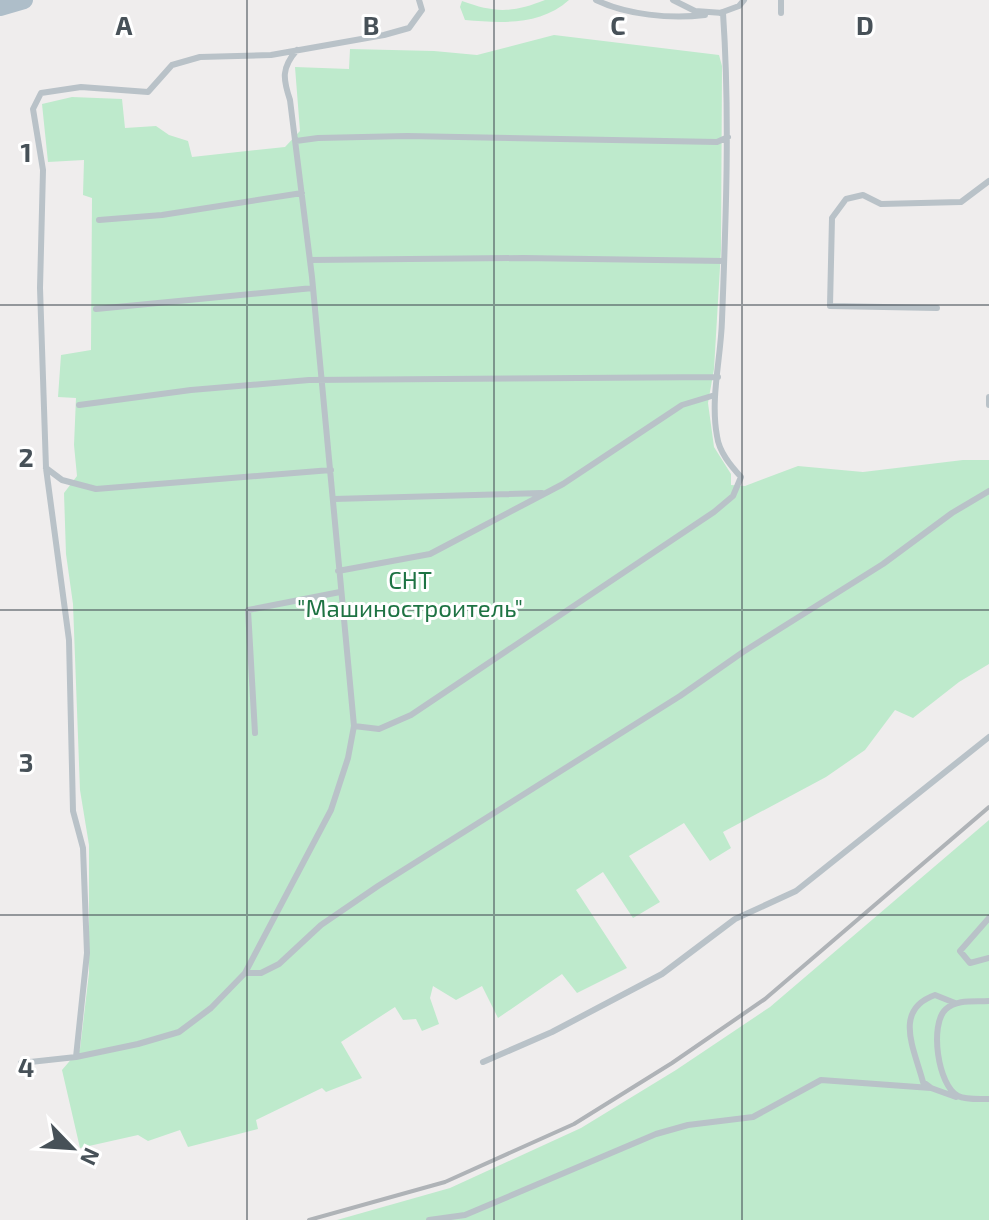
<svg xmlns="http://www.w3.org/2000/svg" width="989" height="1220" viewBox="0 0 989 1220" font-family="'Exo 2',sans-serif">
	<rect width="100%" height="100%" fill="#efeded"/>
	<path fill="#beeacc" d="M545,0h24c-29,26 -68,23 -104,20l-5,-13 2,-6c33,12 50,12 83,-1z
		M554,35l165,20 3,11 -1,184 -7,119 -6,34 6,44 17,27v11l14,1 53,-20 65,6 100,-12h26v204l-30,18 -46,36 -18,-8 -30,40 -39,27 -103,55 8,16 -21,13 -26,-38 -55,33 31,46 -27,16 -30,-46 -27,18 51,78 -50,25 -15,-19 -64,44 -16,-32 -26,14 -23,-14 -3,12 9,26 -17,7 -6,-12 -13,1 -8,-13 -54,35 21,36 -36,14 -4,-4 -66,32 2,9 -70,18 -8,-17 -32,11 -10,-6 -58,13 -18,-78 18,-21 9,-76v-128l-9,-55 -7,-186 -7,-50 -2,-61 13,-17 -3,-31 2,-47 -18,-1 3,-42 30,-5 1,-152 -9,-3 1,-35 -36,2 -6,-58 30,-7 50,2 3,29 31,-2 13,9 19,6 4,16 93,-10 15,-16 -5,-64 54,2 1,-20 84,2 43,4z
		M989,820v400h-652l113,-32 131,-60 95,-58 94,-63z"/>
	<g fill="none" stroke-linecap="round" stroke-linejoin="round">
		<path stroke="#b9c2c8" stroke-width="6" d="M596,0c31,15 74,19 109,15
			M720,13l19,-7 5,-6
			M781,13v-13
			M297,50c-16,18 -14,29 -7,50l22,177 42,449
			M296,141l22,-3 89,-2 310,6 11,-5
			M99,220l63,-5 140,-22
			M310,260l213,-2 201,3
			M937,308l-107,-2 2,-88 14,-19 17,-4 18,9 80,-2 28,-21
			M96,309l217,-21
			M989,397v8
			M79,405l112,-15 118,-10 409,-3
			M46,468l16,12 34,9 235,-19
			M334,499l208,-6
			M338,571l92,-17 133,-70 119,-79 33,-10
			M255,733l-7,-123 92,-18
			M989,918l-29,33 10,12 19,-5
			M245,973l86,-163 17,-52 6,-32 25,3 32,-14 303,-203 19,-16 8,-19c-10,-11 -22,-25 -24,-41 -7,-38 4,-78 5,-116 4,-103 8,-205 1,-307l-28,-2 -22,-11
			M989,1001c-14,1 -32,-2 -43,8 -17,15 -8,77 12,87 8,4 22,3 31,3
			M955,1003l-20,-8c-42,15 -21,53 -12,87l8,6 25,9
			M76,1057l11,-104 -4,-105 -10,-37 -4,-171 -23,-172 -6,-180 3,-118 -10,-61 8,-16 40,-6 67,5 24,-27 28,-8 71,-2 113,-20 25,-7 13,-18 -3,-10
			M483,1062l69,-30 110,-58 73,-55 61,-28 193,-154
			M21,1063l55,-6 62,-13 41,-12 32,-24 34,-35h16l18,-9 42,-39 57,-39 302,-190 63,-44 140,-88 69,-51 37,-22
			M429,1220l36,-5 191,-81 32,-9 65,-8 68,-37 110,8"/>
		<path stroke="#aebec9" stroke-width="18" d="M0,7l24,-7"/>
		<path stroke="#afb3b7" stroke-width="4" d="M309,1220l136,-38 129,-58 98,-61 93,-64 224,-192"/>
	</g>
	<path fill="none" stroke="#475158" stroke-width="2" stroke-opacity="0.55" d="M247,0v1220M494,0v1220M742,0v1220M0,305h989M0,610h989M0,915h989"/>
	<g text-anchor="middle" stroke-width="6" stroke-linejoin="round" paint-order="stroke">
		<g font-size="24" fill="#1e7343" stroke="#fff">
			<text x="410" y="589">СНТ<tspan x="410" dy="28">"Машиностроитель"</tspan></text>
		</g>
	</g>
	<g font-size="26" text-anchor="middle" font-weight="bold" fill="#475158" stroke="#fff" stroke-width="6" stroke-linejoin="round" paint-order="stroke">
		<text x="124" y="35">A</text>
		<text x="371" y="35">B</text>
		<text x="618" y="35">C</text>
		<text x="865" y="35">D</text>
		<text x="26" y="162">1</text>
		<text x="26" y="467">2</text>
		<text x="26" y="772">3</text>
		<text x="26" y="1077">4</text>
	</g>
	<g transform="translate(72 1148) rotate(115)" stroke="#ffffff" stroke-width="6" paint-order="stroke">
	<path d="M0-6L14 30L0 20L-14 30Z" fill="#475158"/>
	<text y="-12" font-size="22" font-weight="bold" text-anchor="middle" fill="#475158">N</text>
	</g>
</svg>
